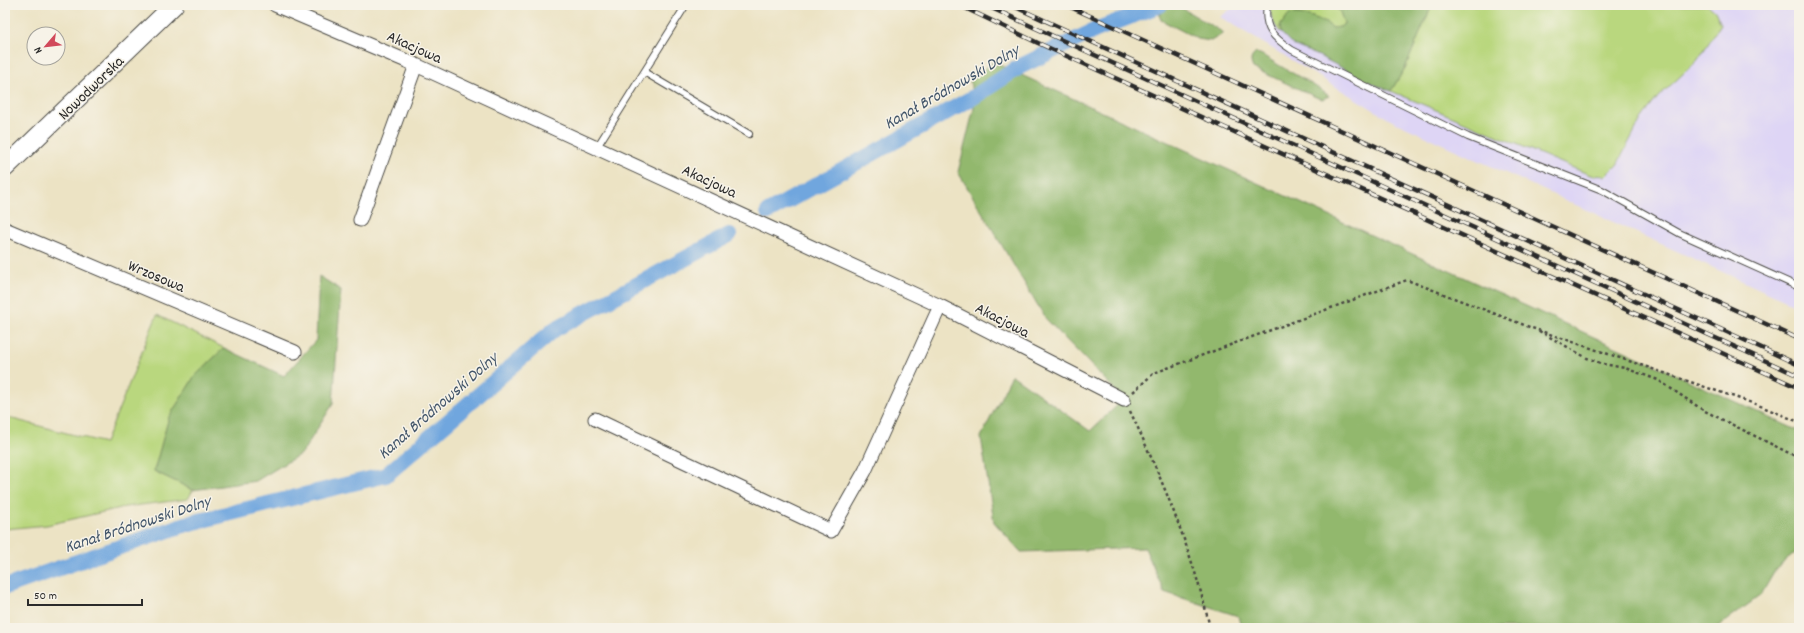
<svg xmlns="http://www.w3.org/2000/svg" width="1804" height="633" viewBox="0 0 1804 633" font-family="Dekko,sans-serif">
	<rect width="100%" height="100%" fill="#f7f3e8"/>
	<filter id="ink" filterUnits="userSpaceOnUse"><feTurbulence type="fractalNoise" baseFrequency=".025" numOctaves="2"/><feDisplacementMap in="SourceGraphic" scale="8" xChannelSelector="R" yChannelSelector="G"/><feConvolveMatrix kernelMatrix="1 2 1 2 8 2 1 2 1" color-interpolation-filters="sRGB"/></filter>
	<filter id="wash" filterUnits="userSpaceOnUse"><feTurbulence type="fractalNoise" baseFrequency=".012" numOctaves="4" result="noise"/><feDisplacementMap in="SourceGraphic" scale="16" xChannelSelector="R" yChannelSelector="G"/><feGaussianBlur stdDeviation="0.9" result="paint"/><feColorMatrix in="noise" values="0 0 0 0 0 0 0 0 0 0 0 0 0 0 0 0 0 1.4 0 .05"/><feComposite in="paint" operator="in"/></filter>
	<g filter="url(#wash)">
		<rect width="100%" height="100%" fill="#ece3c4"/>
		<path fill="#ded5f5" d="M1236,5h563v302l-407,-186 -172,-104z"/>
		<path fill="#b9d77e" stroke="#728154" d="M1270,5h65l5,7 4,12 -4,3 -7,1c-11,-9 -30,-16 -44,-14l-9,12 1,7c-8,-9 -11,-16 -11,-28z
			M1432,5h276l7,6 6,13 -24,37 -39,36 -17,22 -24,46 -11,11 -16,-1 -199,-84 14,-23z
			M157,315l67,33 -29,28 -26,41 -15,54 39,19 -5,9 -63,8 -78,18 -42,4v-112l100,26z"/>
		<path fill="#92b86d" stroke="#5e724c" d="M1335,5h97l-27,63 -14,23 -18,-7 -54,-28 -26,-11 -12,-12 -1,-7 9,-12c14,-2 33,5 44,14l7,-1 4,-3 -4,-12z
			M1169,7h11l44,26 -13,8 -13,-2 -37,-19 -2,-5z
			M1256,53c7,1 10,5 16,8 19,12 39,21 57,35l-7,3 -4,-1 -65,-30c-3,-7 -3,-10 3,-15z
			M993,62l806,369v119l-23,19 -15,26 -45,33h-475l-3,-12 -74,-24 -19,-44 -124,4 -27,-30 -13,-85 31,-62 78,56 34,-32 -78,-80 -88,-147 16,-64 -4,-27z
			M319,276l22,14 -8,114 -31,49 -46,28 -63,9 -39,-19 15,-54 26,-41 29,-28 60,28 32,-36z"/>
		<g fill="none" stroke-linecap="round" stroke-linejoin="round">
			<path stroke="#70a6de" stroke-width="16" d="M768,212l204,-114 49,-32 77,-37 62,-24
				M5,587l181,-63 200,-49 169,-146 174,-94"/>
		</g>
	</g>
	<g filter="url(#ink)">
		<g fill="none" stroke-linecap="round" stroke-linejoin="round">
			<defs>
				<path id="lane" d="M1267,5c-4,24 7,33 25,45l176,87 134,53 77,43 120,54
					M644,72l105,62
					M597,147l89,-142"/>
				<path id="street" d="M275,5l141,60 524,241 184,94
					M360,220l56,-155
					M5,229l290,123
					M595,419l236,112 34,-60 75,-165"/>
				<path id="secondary" d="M5,168l169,-163"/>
			</defs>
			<use href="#lane" stroke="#484742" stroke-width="8"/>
			<use href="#street" stroke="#484742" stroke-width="15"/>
			<use href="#secondary" stroke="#484742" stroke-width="20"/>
			<path stroke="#484742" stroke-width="2.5" stroke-dasharray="3 3" stroke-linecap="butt" d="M1539,331l48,27 16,6 22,4 33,12 45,30 96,48
				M1133,392l21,-19 253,-93 125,48 226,77 41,17
				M1130,411c33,70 63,142 80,217"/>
			<use href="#lane" stroke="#fff" stroke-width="6"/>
			<use href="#street" stroke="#fff" stroke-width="13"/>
			<use href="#secondary" stroke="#fff" stroke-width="18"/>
			<defs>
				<path id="rail" d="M959,5l79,38 761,345
					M985,5l814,371
					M1011,5l788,360
					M1066,5l733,334"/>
			</defs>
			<use href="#rail" stroke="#2b2b2b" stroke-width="4.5"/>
			<use href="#rail" stroke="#f7f3e8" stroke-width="3" stroke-dasharray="9" stroke-linecap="butt"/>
		</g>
	</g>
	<g text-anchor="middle" stroke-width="3" stroke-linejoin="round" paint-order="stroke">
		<g font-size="16" fill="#2b2b2b" stroke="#f7f3e8">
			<text transform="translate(415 46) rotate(24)" y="6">Akacjowa</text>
			<text transform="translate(90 87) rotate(-44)" y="6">Nowodworska</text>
			<text transform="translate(710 180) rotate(25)" y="6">Akacjowa</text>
			<text transform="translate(157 275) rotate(23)" y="6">Wrzosowa</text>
			<text transform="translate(1003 319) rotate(27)" y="6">Akacjowa</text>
		</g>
		<g font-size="17" font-style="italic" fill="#43566a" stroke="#f7f3e8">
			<text transform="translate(951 86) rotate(-30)" y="6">Kanał Bródnowski Dolny</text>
			<text transform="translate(437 405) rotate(-41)" y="6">Kanał Bródnowski Dolny</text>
			<text transform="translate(137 523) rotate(-18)" y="6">Kanał Bródnowski Dolny</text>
		</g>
	</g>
	<rect width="1804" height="633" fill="none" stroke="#f7f3e8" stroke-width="20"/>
	<g transform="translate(46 46) rotate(242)"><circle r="19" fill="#f7f3e8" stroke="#a5a39c"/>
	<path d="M0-3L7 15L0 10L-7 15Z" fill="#d1495b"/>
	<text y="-6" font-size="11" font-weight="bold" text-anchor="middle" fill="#2b2b2b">N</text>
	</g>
	<path d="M28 599v6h114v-6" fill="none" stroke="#2b2b2b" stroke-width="2"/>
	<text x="34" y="599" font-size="12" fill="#2b2b2b" stroke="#f7f3e8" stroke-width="3" paint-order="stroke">50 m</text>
</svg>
